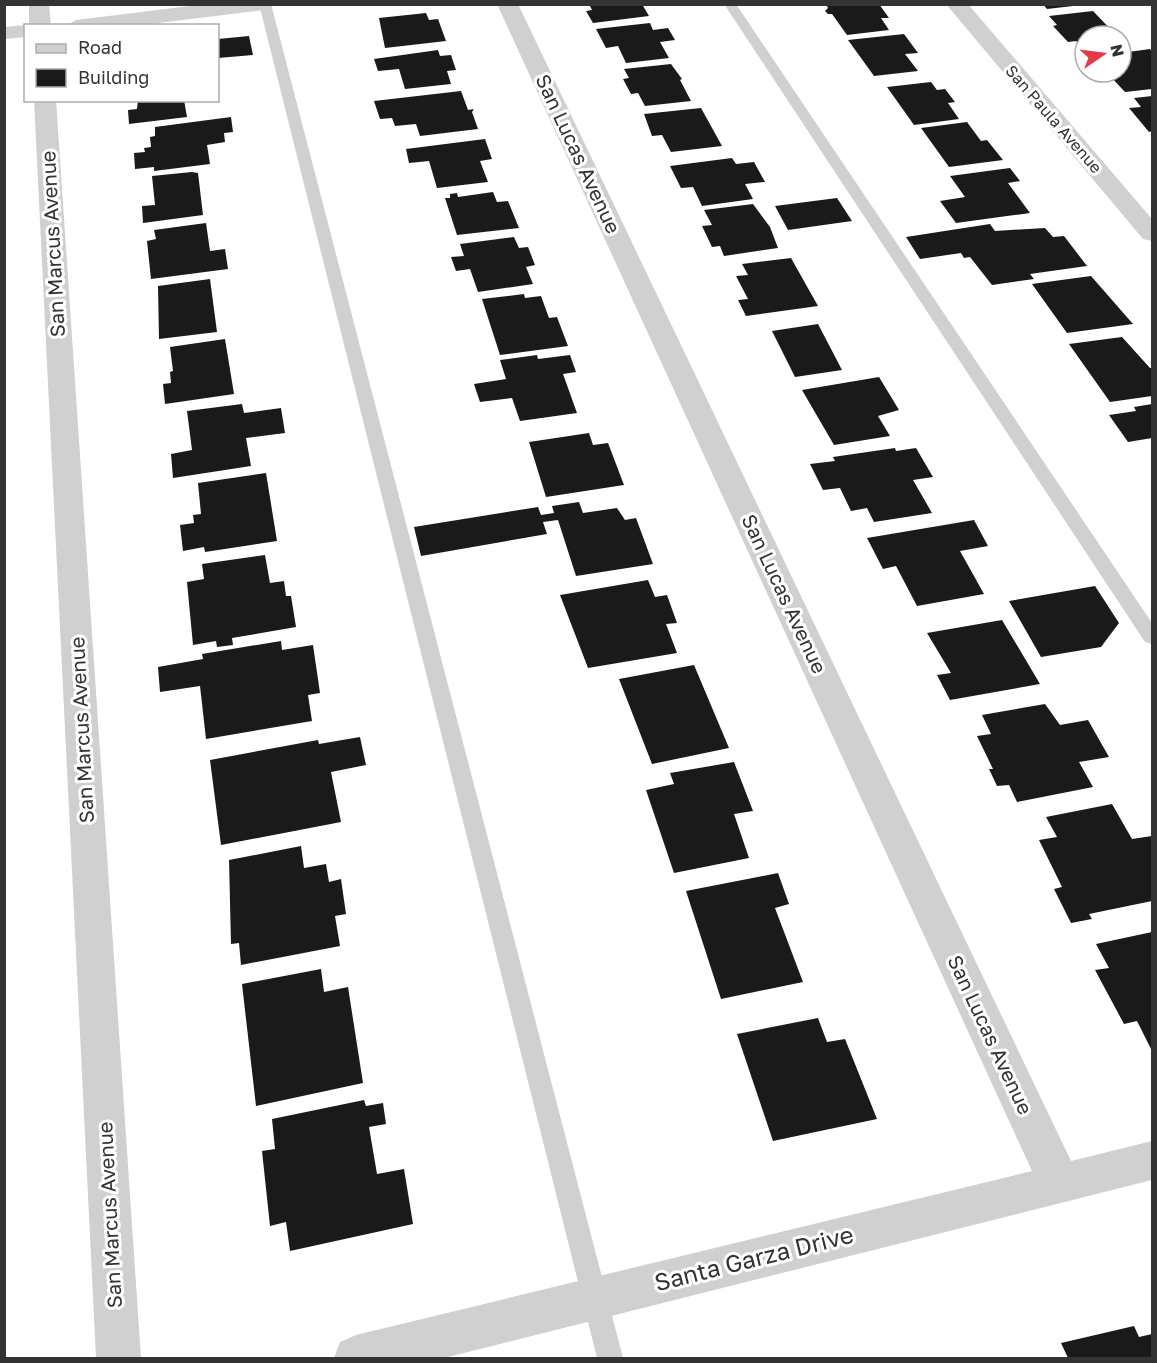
<svg xmlns="http://www.w3.org/2000/svg" width="1157" height="1363" viewBox="0 0 1157 1363" font-family="'Golos Text',sans-serif">
	<rect width="100%" height="100%" fill="#fff"/>
	<path fill="#1a1a1a" d="M589,4h53l7,12 -56,7 -7,-12 6,-1z
		M826,4h53l10,14h-8l8,12 -42,5 -15,-21h-4l-3,-3 3,-3z
		M1043,4h30v2l-26,3z
		M1093,11l24,25h-32v15l-9,-10 -8,1 -15,-16 4,-1 -8,-9z
		M426,13l3,7 9,-1 8,22 -61,7 -6,-30z
		M650,23l3,7 15,-2 7,12 -15,2 9,16 -43,5 -8,-17 -12,2 -10,-19z
		M904,34l14,19 -13,1 13,17 -44,5 -26,-36z
		M249,36l4,19 -35,3v-19z
		M1150,49l2,3v37l-27,3 -15,-16 -11,1 -4,-5h26v-19z
		M438,50l2,6 11,-1 5,15 -9,1 4,13 -46,5 -6,-20 -21,2 -4,-12z
		M671,64l11,15 -2,1 11,21 -46,5 -7,-13 -7,1 -8,-15 6,-1 -5,-9z
		M931,82l6,8 8,-1 10,13 -7,1 11,16 -45,6 -27,-38z
		M461,91l7,19 6,-1 -2,3 6,17 -58,7 -4,-12 -21,2 -3,-8 -12,1 -6,-18z
		M1152,96v35l-3,1 -20,-24 12,-1 -7,-9z
		M138,100h46l3,17 -58,7 -1,-14 9,-1z
		M701,108l21,38 -51,6 -9,-17 -10,1 -8,-22z
		M231,117l2,15 -9,1 1,9 -18,3 3,19 -56,7v-4l-19,2 -1,-16 11,-1 -1,-4 7,-1 -1,-10 5,-1v-9z
		M967,122l14,19 6,-1 16,20 -54,7 -28,-39z
		M485,139l7,20 -12,2 8,21 -51,6 -8,-27 -20,2 -3,-14z
		M732,158l4,6 18,-2 11,20 -20,2 8,15 -51,7 -9,-19 -12,1 -11,-22z
		M1010,168l10,13 -12,2 22,30 -74,10 -16,-22 25,-4 -15,-21z
		M192,172l6,1 5,42 -60,8 -1,-17 13,-1 -3,-29z
		M493,192l4,10 11,-1 11,27 -62,7 -12,-37h5v-4l7,-1 1,4z
		M837,198l15,23 -64,9 -13,-24z
		M753,204l17,23 8,21 -54,8 -4,-10 -8,1 -10,-21 10,-1 -8,-15z
		M206,223l4,28 15,-2 3,20 -77,10 -4,-38 9,-2 -2,-9z
		M990,224l5,7 50,-3 8,9 11,-1 23,30 -57,8 4,5 -42,6 -22,-28 -6,1 -3,-5 -41,6 -14,-22z
		M514,237l5,11 9,-1 7,18 -9,2 7,17 -55,8 -8,-23 -14,2 -5,-14 13,-1 -4,-12z
		M791,258l27,48 -72,10 -8,-16 10,-1 -12,-23 12,-1 -6,-11z
		M1091,276l42,48 -66,9 -35,-49z
		M210,279l7,53 -58,7 -1,-53z
		M524,294l1,4 16,-2 8,22 8,-1 11,29 -68,9 -18,-56z
		M818,324l24,46 -47,7 -23,-46z
		M1122,337l28,31h2v28l-42,6 -41,-58z
		M225,339l9,55 -69,10 -2,-20 8,-1 -1,-11 3,-1 -3,-24z
		M537,355l1,4 32,-4 6,17 -13,2 14,39 -57,8 -8,-23 -32,4 -6,-18 32,-5 -6,-19z
		M879,377l20,33 -21,6 12,20 -56,9 -32,-55z
		M242,404l2,9 37,-5 4,25 -39,5 5,28 -78,12 -2,-24 21,-4 -5,-39z
		M1152,404v34l-24,4 -19,-27 27,-4 -2,-4z
		M589,433l4,12 15,-2 16,42 -78,12 -17,-55z
		M895,448l1,3 20,-3 17,29 -20,3 19,33 -58,9 -7,-14 -16,3 -11,-23 -17,2 -13,-26 25,-3 -2,-4z
		M266,473l11,68 -72,11 -1,-5 -21,4 -3,-26 14,-2 -1,-8 8,-1 -3,-31z
		M579,502l4,11 34,-5 8,12 11,-2 17,46 -77,12 -18,-56 -15,2 4,12 -126,22 -7,-29 124,-20 3,8 13,-2 -2,-7z
		M974,520l14,26 -28,5 24,43 -67,12 -21,-40 -13,3 -16,-31z
		M265,555l5,28 14,-2 2,15h5l5,31 -64,11 1,7 -16,2 -1,-6 -23,4 -6,-63 17,-3 -2,-15z
		M648,580l7,17 12,-2 10,28 -11,1 11,29 -89,15 -28,-73z
		M1095,586l24,37 -18,24 -60,10 -32,-56z
		M1002,620l38,64 -90,16 -13,-25 14,-2 -24,-40z
		M281,641l1,9 31,-5 7,48 -12,2 4,26 -106,18 -6,-53 -40,6 -2,-25 45,-8 -1,-5z
		M694,665l35,83 -77,16 -33,-85z
		M1045,704l15,21 28,-5 21,37 -30,5 14,25 -76,15 -8,-17 -12,1 -8,-17h4l-16,-33 14,-2 -9,-19z
		M360,737l6,28 -35,7 10,50 -120,23 -11,-85 108,-20 1,4z
		M734,762l19,49 -19,3 15,44 -75,15 -28,-83 28,-6 -4,-11z
		M1112,804l20,35 20,-3v65l-63,13 3,5 -21,4 -17,-34 8,-2 -23,-47 18,-3 -11,-20z
		M301,846l3,22 22,-4 3,18 12,-3 5,35 -11,2 5,30 -99,19 -2,-22 -8,1 -2,-84z
		M778,873l11,31 -14,4 28,74 -82,17 -35,-108z
		M1152,932v119l-15,-30 -13,3 -29,-54 14,-2 -13,-24z
		M321,969l3,23 24,-5 15,96 -107,23 -14,-122z
		M818,1018l9,24 18,-3 32,80 -104,22 -36,-107z
		M364,1100l2,6 17,-3 3,21 -17,3 8,47 27,-5 9,55 -123,27 -4,-29 -16,4 -8,-75 13,-2 -3,-30z
		M1134,1326l5,11 13,-3v24h-84l-7,-15z"/>
	<g fill="none" stroke-linecap="round" stroke-linejoin="round">
		<path fill="#d0d0d0" fill-rule="evenodd" d="M259,4h12l352,1354h-26z
			M724,4h12l416,619v21l-7,-2z"/>
		<path fill="#d0d0d0" fill-rule="evenodd" d="M29,4h20l2,22h-25v11l-22,2v-12l22,-2h3z
			M206,4h68l-10,6 -130,16h-68l10,-6z
			M497,4h21l553,1157 81,-20v39l-708,178h-110l6,-16 16,-7 676,-164z
			M946,4h22l184,215v22l-9,-2z
			M34,100h22l85,1258h-45z"/>
	</g>
	<g text-anchor="middle" stroke-width="6" stroke-linejoin="round" paint-order="stroke">
		<g font-size="16" fill="#333" stroke="#fff">
			<text transform="translate(1054 119) rotate(49)" y="6">San Paula Avenue</text>
		</g>
		<g font-size="20" fill="#333" stroke="#fff">
			<text transform="translate(578 154) rotate(65)" y="7">San Lucas Avenue</text>
			<text transform="translate(53 244) rotate(-93)" y="7">San Marcus Avenue</text>
			<text transform="translate(784 594) rotate(65)" y="7">San Lucas Avenue</text>
			<text transform="translate(82 730) rotate(-93)" y="7">San Marcus Avenue</text>
			<text transform="translate(990 1035) rotate(65)" y="7">San Lucas Avenue</text>
			<text transform="translate(110 1215) rotate(-93)" y="7">San Marcus Avenue</text>
		</g>
		<g font-size="24" fill="#333" stroke="#fff">
			<text transform="translate(754 1259) rotate(-14)" y="8">Santa Garza Drive</text>
		</g>
	</g>
	<rect width="1157" height="1363" fill="none" stroke="#333333" stroke-width="12"/>
	<rect x="24" y="24" width="195" height="78" fill="#ffffff" stroke="#adadad" stroke-width="1.5"/>
	<rect x="36" y="44" width="30" height="9" fill="#d0d0d0" stroke="#adadad" stroke-width="1.5"/>
	<text x="78" y="54" font-size="18" fill="#333333">Road</text>
	<rect x="36" y="69" width="30" height="18" fill="#1a1a1a" stroke="#adadad" stroke-width="1.5"/>
	<text x="78" y="84" font-size="18" fill="#333333">Building</text>
	<g transform="translate(1103 54) rotate(76)"><circle r="28" fill="#ffffff" stroke="#adadad" stroke-width="1.5"/>
	<path d="M0-4.5L10 22L0 15L-10 22Z" fill="#e63946"/>
	<text y="-9" font-size="16" font-weight="bold" text-anchor="middle" fill="#333333">N</text>
	</g>
</svg>
